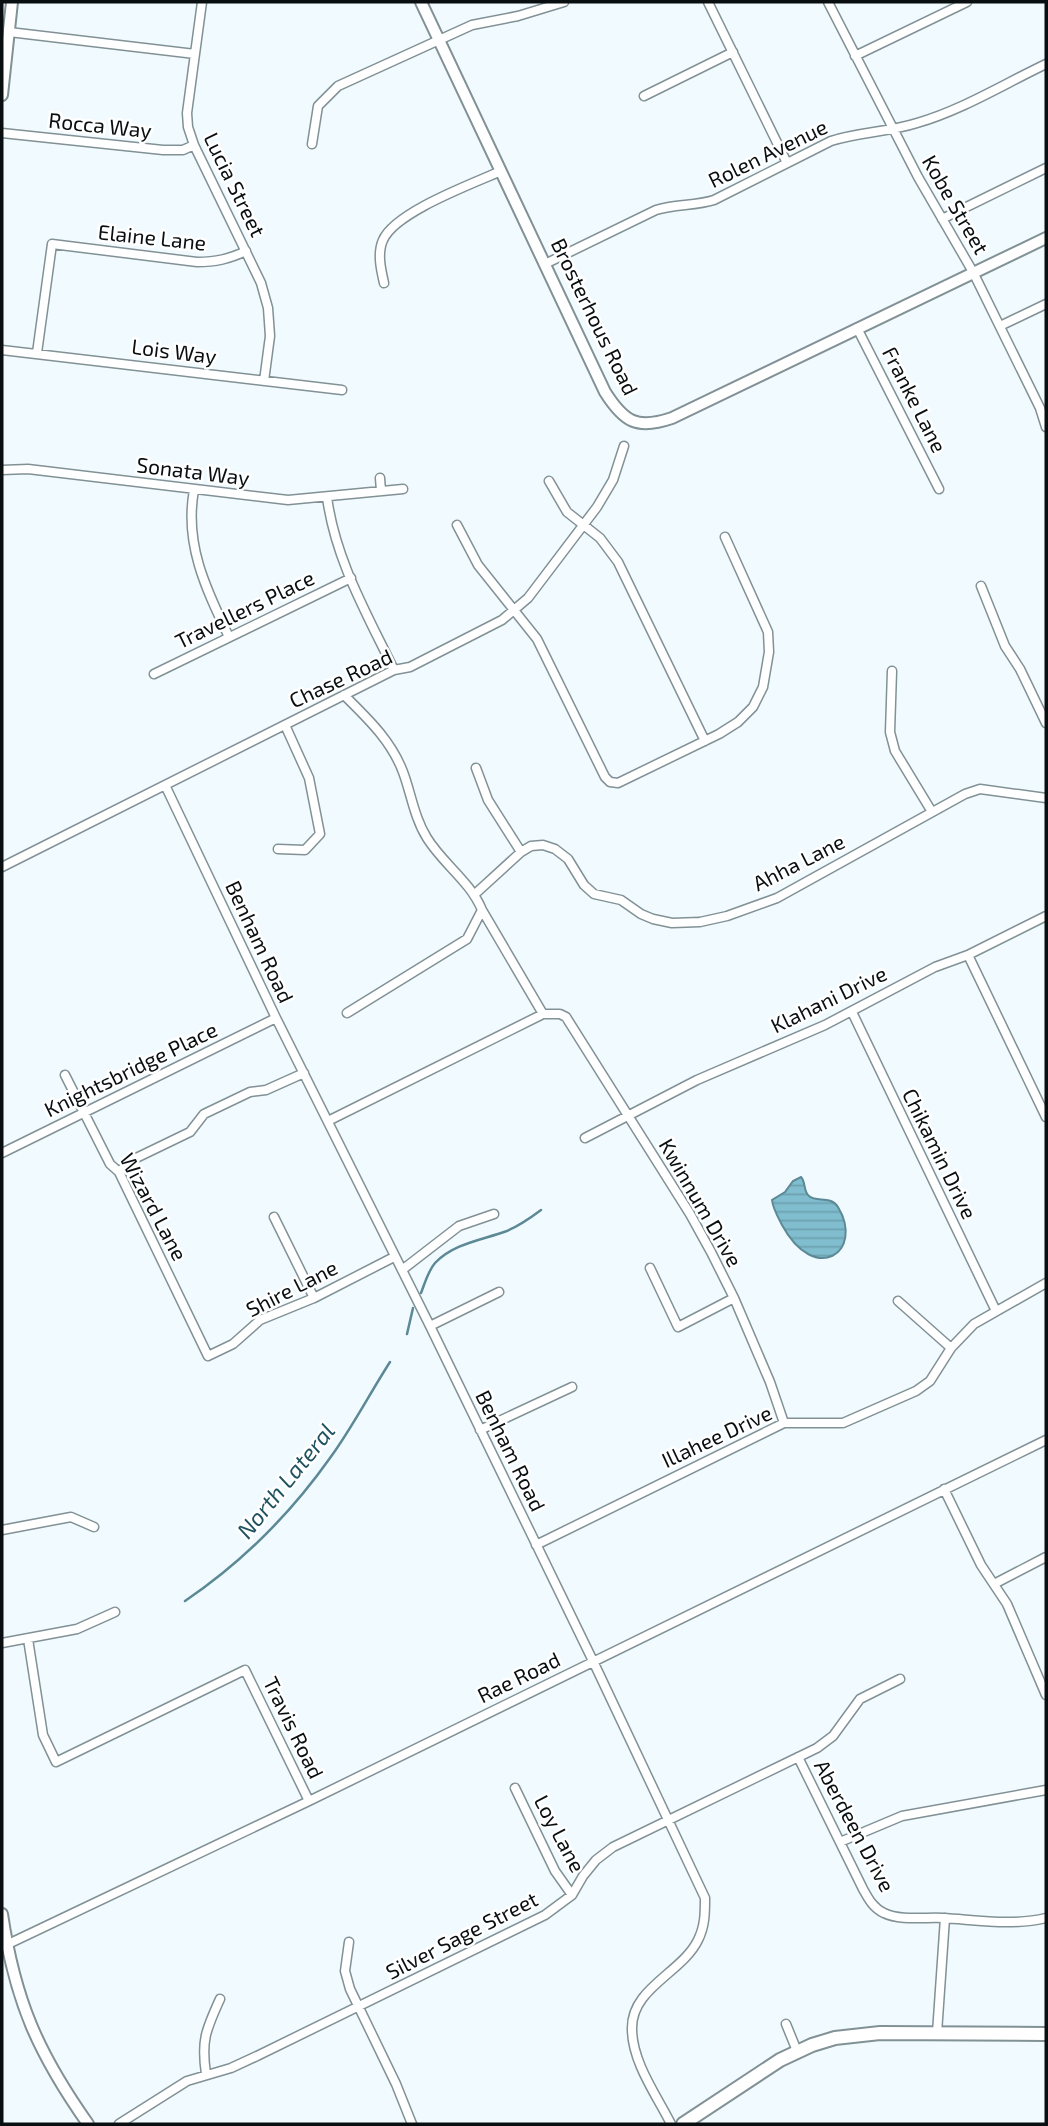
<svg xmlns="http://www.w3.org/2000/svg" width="1048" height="2126" viewBox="0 0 1048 2126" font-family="'Exo 2',sans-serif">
	<defs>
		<pattern id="water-rules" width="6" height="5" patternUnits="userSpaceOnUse" patternTransform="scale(1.75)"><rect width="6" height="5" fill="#80bdce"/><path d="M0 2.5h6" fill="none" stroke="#6da1b0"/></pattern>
	</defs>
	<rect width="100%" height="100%" fill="#f1fbff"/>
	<path fill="url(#water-rules)" stroke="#5c8995" stroke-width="2" d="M801,1177c5,5 2,14 8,19 8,7 21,-1 29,11 27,45 -23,79 -56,18 -4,-8 -9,-16 -10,-25l13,-8 8,-11z"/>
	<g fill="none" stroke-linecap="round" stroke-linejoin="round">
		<path stroke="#5c8995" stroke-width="2.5" d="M421,1293c4,-10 7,-22 14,-30 18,-19 46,-23 69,-31 14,-5 25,-13 37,-22
			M407,1334l6,-26
			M185,1601c56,-38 106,-88 145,-143 22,-30 40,-65 60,-96"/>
		<defs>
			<path id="minor" d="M202,2l-15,111 1,14 6,18 67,138 7,25 2,28 -6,45
				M708,2l79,161
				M828,2l90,175 55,95 67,136 6,19
				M9,32l186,22
				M855,56l112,-54
				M644,96l89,-44
				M2,133l161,17h20l11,-5
				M312,144l6,-38 20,-20 134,-61 46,-9 46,-14
				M942,219l104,-51
				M545,264l111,-54c19,-6 39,-4 58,-10l117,-59c28,-9 58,-9 86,-18 45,-13 87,-39 129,-59
				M384,283c-3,-13 -7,-30 -1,-43 12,-28 89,-56 118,-69
				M1000,326l46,-22
				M857,328l82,161
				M2,350l340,40
				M37,353l15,-109 145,18c19,0 32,-3 49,-11
				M2,470l26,-1 260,31 115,-11
				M380,478l1,13
				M549,481l18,31 33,26 18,24 87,179
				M194,490c-10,54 12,99 35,147
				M327,497c8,62 40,117 67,173
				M457,525l21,40 59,74 68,138 5,5 8,1 101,-49 19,-12 15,-15 10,-20 6,-35 -1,-20 -43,-95
				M981,586l24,60 15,23 26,54
				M892,671l-2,61 5,19 37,61
				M154,674l197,-96
				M344,695c23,23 47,45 59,77 8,21 11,45 24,66 16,26 43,43 55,72l61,104
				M476,768l12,32 33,52
				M165,785l111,233 154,308 163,335 112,237c0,15 0,28 -7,42 -16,33 -67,48 -66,89 0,33 25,67 39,95
				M278,849l27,1 15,-16 -11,-56 -24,-53
				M2,867l392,-197 16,-3 92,-47 26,-22 69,-91 16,-27 11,-34
				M475,894l46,-42 10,-6 12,-1 12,4 13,10 16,26 10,9 27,6 20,14 12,5 19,4 28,-1 27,-6 50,-18 188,-104 15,-5 66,9
				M968,955l78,162
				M852,1012l144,299
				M347,1013l120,-74 15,-29
				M65,1075l45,89 9,8 89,184 25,-12 27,-24 54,-22 80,-41
				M328,1121l215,-107h17l6,3 124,197 21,38 23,46 36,84 14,41
				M585,1138l112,-58 128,-55 110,-58 33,-12 78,-39
				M2,1153l274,-135
				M119,1172l13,-12 58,-28 14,-18 46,-22 16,-2 38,-17
				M274,1217l40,81
				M650,1268l28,59 56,-29
				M402,1270l57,-44 35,-12
				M898,1301l53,47
				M430,1326l69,-34
				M480,1430l92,-43
				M944,1489l37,76 26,39 39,91
				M2,1530l69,-13 23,10
				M536,1545l248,-122h59l73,-32 14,-10 21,-33 23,-24 72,-41
				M994,1584l52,-27
				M28,1639l15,96 13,27 189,-92 64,131
				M2,1643l75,-14 38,-17
				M798,1757l65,132c5,9 10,19 21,24 16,8 41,4 59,5 34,2 70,8 103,0
				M515,1788l40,83 17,24
				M840,1842l62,-26 144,-26
				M349,1942l-4,29 5,18 46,95 16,40
				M2,1947l307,-146 737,-361
				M786,2024l11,27
				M937,2033l8,-115
				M206,2074c-5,-34 0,-44 14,-75
				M119,2124l68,-43 44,-13 26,-12 288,-141 27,-20 11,-19 13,-16 17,-13 204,-99 16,-12 27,-37 40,-20"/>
			<path id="tertiary" d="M421,2l184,390c19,30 32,38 67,26l374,-180
				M2,95l10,-93
				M2,1914c13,87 36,139 86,210"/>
			<path id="secondary" d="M683,2124l97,-64 32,-15 23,-7 45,-5 166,1"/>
		</defs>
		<use href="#minor" stroke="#819196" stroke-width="11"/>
		<use href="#tertiary" stroke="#819196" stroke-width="14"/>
		<use href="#secondary" stroke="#819196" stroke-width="16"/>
		<use href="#minor" stroke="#fff" stroke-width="8"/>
		<use href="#tertiary" stroke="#fff" stroke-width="10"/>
		<use href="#secondary" stroke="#fff" stroke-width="12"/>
	</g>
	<g text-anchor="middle" stroke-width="5" stroke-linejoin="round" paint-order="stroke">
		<g font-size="21" fill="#090f11" stroke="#fff">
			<text transform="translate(100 126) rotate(6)" y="7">Rocca Way</text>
			<text transform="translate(768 154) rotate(-26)" y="7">Rolen Avenue</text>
			<text transform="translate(234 185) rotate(64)" y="7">Lucia Street</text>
			<text transform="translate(955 205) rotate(60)" y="7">Kobe Street</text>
			<text transform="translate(152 238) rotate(6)" y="7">Elaine Lane</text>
			<text transform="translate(594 317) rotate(64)" y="7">Brosterhous Road</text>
			<text transform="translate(174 352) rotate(7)" y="7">Lois Way</text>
			<text transform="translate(914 400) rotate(63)" y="7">Franke Lane</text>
			<text transform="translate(193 472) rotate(7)" y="7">Sonata Way</text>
			<text transform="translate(245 610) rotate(-26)" y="7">Travellers Place</text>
			<text transform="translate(341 679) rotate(-25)" y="7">Chase Road</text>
			<text transform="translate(799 863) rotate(-27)" y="7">Ahha Lane</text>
			<text transform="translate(259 942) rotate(65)" y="7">Benham Road</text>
			<text transform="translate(829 1000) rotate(-26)" y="7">Klahani Drive</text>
			<text transform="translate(131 1070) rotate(-26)" y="7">Knightsbridge Place</text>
			<text transform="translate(939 1154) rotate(64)" y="7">Chikamin Drive</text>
			<text transform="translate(700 1203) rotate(60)" y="7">Kwinnum Drive</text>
			<text transform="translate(153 1207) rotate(62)" y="7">Wizard Lane</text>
			<text transform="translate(292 1289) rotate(-27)" y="7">Shire Lane</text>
			<text transform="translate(717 1437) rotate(-25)" y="7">Illahee Drive</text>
			<text transform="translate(510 1451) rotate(64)" y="7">Benham Road</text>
			<text transform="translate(519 1678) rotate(-26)" y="7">Rae Road</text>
			<text transform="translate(293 1728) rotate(64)" y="7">Travis Road</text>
			<text transform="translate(854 1826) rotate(62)" y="7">Aberdeen Drive</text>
			<text transform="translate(559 1834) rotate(62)" y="7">Loy Lane</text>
			<text transform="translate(462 1936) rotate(-27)" y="7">Silver Sage Street</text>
		</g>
		<g font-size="23" font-style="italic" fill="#1f525f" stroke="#fff">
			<text transform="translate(286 1481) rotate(-51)" y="8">North Lateral</text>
		</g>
	</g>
	<rect width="1048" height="2126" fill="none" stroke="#090f11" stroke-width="7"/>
</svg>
